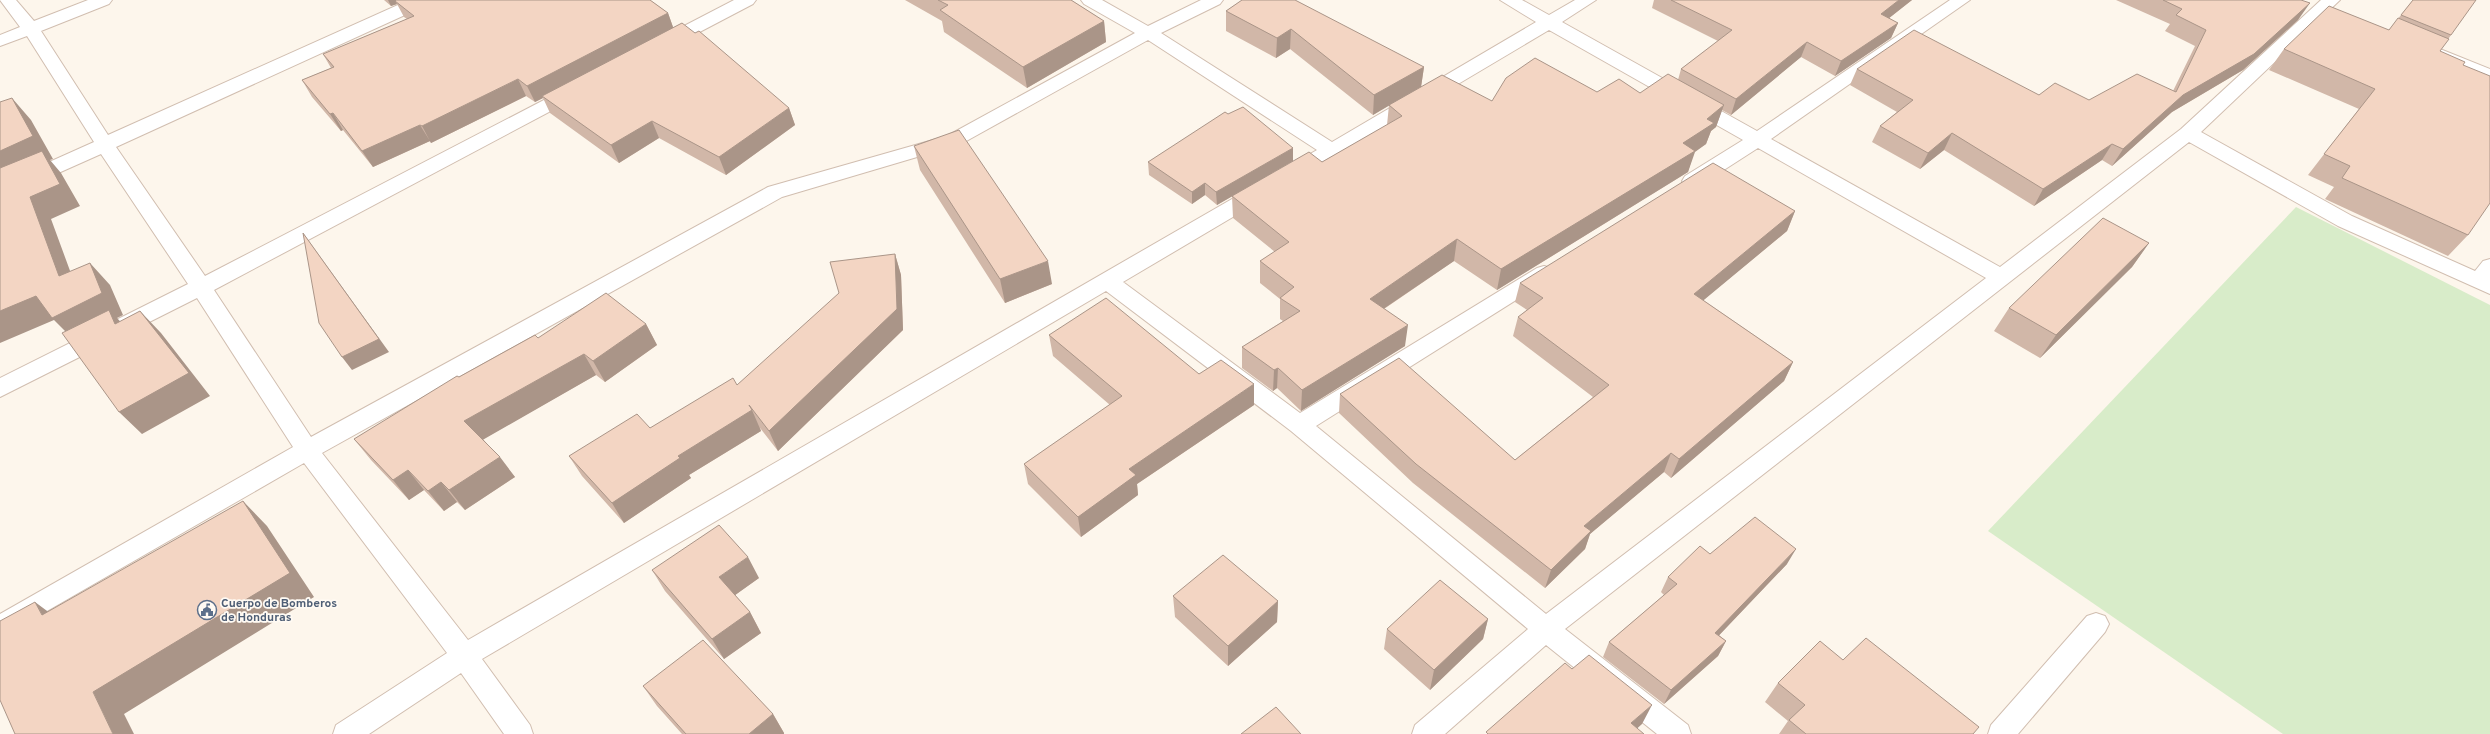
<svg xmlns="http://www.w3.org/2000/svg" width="2490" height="734" viewBox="0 0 2490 734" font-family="Overpass,sans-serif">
	<rect width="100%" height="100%" fill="#fdf6ec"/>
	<path fill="#d8ecc9" d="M2296,207l194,98v429h-207l-295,-203z"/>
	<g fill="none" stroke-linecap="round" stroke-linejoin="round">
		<defs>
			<path id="minor" d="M0,0h16l18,21 54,-21h24l-3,4 -68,27 67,104 301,-135h23l-3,4 -313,143 89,129 362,-188h12l3,4 -3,4 -365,194 97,147 457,-250 179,-51 188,-103 -51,-29 -3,-4h21l46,26 53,-26h22l-3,4 -59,29 171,109 204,-120 -36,-22h22l27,15 26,-15h21l-34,22 195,109 193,-131h20l-199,139 229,128 181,-138 140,-129h19l-139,132 151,84 123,55 8,-10 7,-2v35l-152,-68 -149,-84 -624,487 123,96 3,9h-34l-111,-89 -101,89h-33l3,-9 113,-96 -237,-198 -185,-140 -624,368 48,66 3,9h-29l-43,-61 -92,61h-36l3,-9 111,-72 -143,-190 -304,175v-24l293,-167 -96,-149 -197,99v-19l188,-94 -87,-130 -101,45v-15l94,-42 -67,-106 -27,10v-11l20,-8zM1549,30l194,110 -58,36 -3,5 3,5 7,2 7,-2 59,-38 228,130 -440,336 -230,-188 235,-148 3,-5 -3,-5 -7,-2 -7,2 -237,145 -177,-131 142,-84 3,-5 -3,-5 -7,-2 -7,2 -783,452 -146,-187 460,-256 179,-53 187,-104 169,110 -33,19 -3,5 3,5 7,2 7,-2z
				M734,0h22l-3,4 -82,43h-12l-3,-4 3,-4z
				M2435,47l55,22v13l-61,-25 -3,-4 3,-4z
				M2096,613l9,3 4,8 -4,8 -87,102h-30l3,-9 96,-109z"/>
		</defs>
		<use href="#minor" stroke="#d1beb0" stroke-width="2"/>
		<use href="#minor" fill="#fff" fill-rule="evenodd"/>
	</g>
	<path fill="#d1b7a8" d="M384,0h266l18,13 5,14 116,81 6,17 -69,50 -67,-37 -40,25 -69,-50 -7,-15 -8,4 -9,-6 -95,47 -1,-2 -57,26 -30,-37 -2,1 -29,-34 -10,-17 29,-12 -8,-14 84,-35 -3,-2 -7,-13 -6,2z
		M905,0h166l33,21 2,21 -79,46 -83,-56 -2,-11z
		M1242,0l182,67 -3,20 71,14 105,-9 43,1 38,-13 3,-11 37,-28 -66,-33 2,-8h258l-23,18 9,5 -7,15 -56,38 -34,-19 -70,58 -9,-5 -6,17 -5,4 -5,13 -12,8 -6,20 -191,118 -43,-29 -70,48 21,37 -104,65 -24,-23 -4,3 -31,-23v-21l41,-26 -3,-2v-20l-20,-16v-22l15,-9 -42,-34 -1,-22 90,-34 65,-37 2,-20 -16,10 -83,-66 -14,9 -50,-27v-20z
		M2116,0h185l-3,20 -55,50 -71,42 -60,54 -10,-6 -68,46 -90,-56 -24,19 -48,-27 8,-16 17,-14 -47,-27 7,-16 182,26 50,5 84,-9 22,-45 -30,-15 5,-7z
		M2413,0l38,35 -11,16 23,14 5,170 -20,21 -123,-57 9,-12 -26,-12 51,-66 -90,-39 15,-21 105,-19z
		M1228,114l65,34v13l-76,44 -12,-10 -13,9 -43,-29 -1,-13z
		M914,146l138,138 -47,19 -85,-133z
		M1795,211l-8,20 -84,69 90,62 -9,19 -113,97 -7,-6 -74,62 -5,15 -40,39 -132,-105 -74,-70 1,-19 175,66 78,-63 -80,-61 5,-19 9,-7 -12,-8 5,-19z
		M2149,243l-17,24 -92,91 -46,-27 15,-23z
		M895,254l6,21 2,55 -125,121 -18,-23 1,3 -72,44 2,3 -67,45 -42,-47 -13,-20 81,-28 87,-43z
		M646,324l11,21 -52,37 -9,-7 -113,64 32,38 -50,33 -8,-8 -13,9 -20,-21 -15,10 -38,-40 -17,-21 105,-62 79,-39z
		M1049,335l150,39 55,31 -117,79 1,11 -57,42 -53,-53 -4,-20 86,-59 -57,-49z
		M1710,554l77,10 -68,71 7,6 -8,15 -54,48 -61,-47 6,-15 55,-47 -3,-3 7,-15z
		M652,570l107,8 -24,17 15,17 11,21 -37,26 -59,-68z
		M1173,596l105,5 -1,21 -49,44 -53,-49z
		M1488,619l-5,20 -53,51 -46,-41 3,-20z
		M1843,660l130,74h-194l9,-13 -23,-19 13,-19z
		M643,686l130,28 11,19v1h-102l-25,-28z"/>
	<path fill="#aa9588" d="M388,0h18l-11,1 2,3 -6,2z
		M1899,0h13l-38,30 7,-16z
		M2310,3l-12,17 -55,50 -71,42 -60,54 11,-17 60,-54z
		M668,13l6,17 -132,66 1,2 -8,4 -8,-16z
		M1104,21l2,21 -79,46 -4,-21z
		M1898,23l-7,15 -56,38 6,-15z
		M1291,29l-1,20 -14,9 1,-20z
		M1807,42l-6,15 -70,58 5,-16z
		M1424,67l-3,20 -48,28 1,-20z
		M518,79l8,17 -95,47 -9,-17z
		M12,98l19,22 22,39 -3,1 11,13 19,33 -29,13 29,79 -21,-22 -59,-94v-31z
		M1724,105l-8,22 -5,4 -5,13 -11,8 -7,20 -191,118 4,-21 182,-126 24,-24z
		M789,108l6,17 -69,50 -7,-18z
		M333,113l10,17 -2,1 -11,-17z
		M652,121l7,17 -40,25 -8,-18z
		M420,125l10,16 -57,26 -11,-16z
		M1952,133l-8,17 -24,19 8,-16z
		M2112,144l-10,16 -68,46 9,-17z
		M1293,148v13l-76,44 -1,-13z
		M1205,183v12l-13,9v-12z
		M1795,211l-8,20 -100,83 7,-20z
		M303,233l86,119 -37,18 -10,-13z
		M1457,239l-3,22 -87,59 3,-21z
		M2149,243l-17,24 -92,91 16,-23z
		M895,254l6,21 2,55 -125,121 -9,-20z
		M1048,261l4,23 -47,19 -5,-24z
		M90,263l20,22 13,30 -6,3 14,15 -57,7 -20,-20 -54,23v-32z
		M140,311l21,22 49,63 -68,38 -23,-22z
		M646,324l11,21 -52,37 -12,-21z
		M1408,325l-3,21 -104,65 1,-21z
		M584,354l12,21 -117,67 -15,-21z
		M1793,362l-9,19 -113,97 8,-19z
		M1278,368l-1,20 -4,3 1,-21z
		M1254,384v21l-117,79 1,11 -57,42 -3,-20 51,-48z
		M752,410l9,21 -72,44 2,3 -67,45 -12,-20 66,-47z
		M1671,453l-7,19 -74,62 -5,15 -40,39 6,-18 33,-44z
		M500,457l15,20 -50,33 -16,-20z
		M408,470l16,20 -15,10 -16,-20z
		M441,482l16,20 -13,9 -16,-20z
		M243,501l24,25 47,71 -190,117 10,20h-21l-20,-42z
		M1796,549l-9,15 -79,83 7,-14z
		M748,557l11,21 -28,20 -12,-21z
		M1278,601l-1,21 -49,44v-20z
		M35,602l31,23 -24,-10z
		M750,612l11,21 -37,26 -12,-20z
		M1488,619l-5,20 -53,51 4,-20z
		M1726,641l-8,15 -54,48 7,-14z
		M1652,705l-10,19 -11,10v-11z
		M773,714l11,19v1h-35z"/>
	<path fill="#f3d5c3" stroke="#aa9588" d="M396,0h254l18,13 -141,73 -9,-7 -96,47 -2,-1 -58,26 -29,-38 -3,1 -28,-34 32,-13 -11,-13 91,-38 -19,-15z
		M938,0h133l33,21 -81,46 -83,-57 8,-5z
		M1242,0h53l129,67 -50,28 -83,-66 -14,9 -51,-27z
		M1671,0h228l-18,14 17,9 -57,38 -34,-19 -71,57 -55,-30 51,-39z
		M2163,0h138l9,3 -56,51 -71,41 -60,54 -11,-5 -69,45 -91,-56 -24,20 -48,-27 33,-26 -56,-31 57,-39 125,65 16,-12 34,17 48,-26 39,18 30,-62 -30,-15 6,-6z
		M2413,0h63l-25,35 -50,-20z
		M2329,6l60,24 9,-12 51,21 -9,12 25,11 -2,3 27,11v127l-22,32 -126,-57 8,-12 -26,-12 51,-65 -91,-40z
		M682,23l13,10 4,-2 90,77 -70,49 -67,-36 -41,24 -69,-49z
		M1535,58l62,34 22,-13 21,14 28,-19 56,31 -17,14 7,4 -31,20 12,8 -194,118 -44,-30 -87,60 38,26 -106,65 -24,-22 -4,2 -32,-23 58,-36 -20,-13 14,-11 -34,-26 29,-19 -57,-46 77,-44 13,10 80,-46 -13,-11 53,-30 50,26 14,-23z
		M12,98l21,38 -33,15v-49z
		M1243,107l50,41 -77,44 -11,-9 -13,9 -44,-30 77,-50 3,2z
		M959,130l89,131 -48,18 -86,-133z
		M42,151l18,33 -30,13 29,79 31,-13 12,30 -50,25 -16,-22 -36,15v-143z
		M1713,163l82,48 -101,83 99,68 -114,97 -8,-6 -87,73 7,5 -40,39 -135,-106 -76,-70 59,-36 116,102 94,-75 -91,-68 25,-19 -23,-15z
		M2103,218l46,25 -93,92 -47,-27z
		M303,233l76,106 -37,18 -23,-34z
		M895,254l2,55 -128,122 -20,-26 3,5 -74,46 2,2 -68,45 -43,-47 68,-42 13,14 83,-50 4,7 102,-92 -9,-31z
		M606,293l40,31 -53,37 -9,-7 -120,67 36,36 -51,33 -8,-8 -13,9 -20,-21 -15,10 -39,-41 103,-63 2,1 76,-42 3,3z
		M1106,298l93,76 22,-14 33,24 -125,85 7,6 -58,42 -54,-53 98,-68 -73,-61z
		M109,310l6,14 25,-13 49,62 -70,39 -57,-79z
		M243,501l47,72 -197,119 20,42h-98l-15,-34v-79l35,-19 7,13z
		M1755,517l41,32 -81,84 11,8 -55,49 -62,-48 68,-58 -9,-7 32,-31 10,8z
		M719,525l29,32 -29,20 31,35 -38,27 -60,-69z
		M1223,555l55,46 -50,45 -55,-50z
		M1440,580l48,39 -54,51 -47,-41z
		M1866,638l113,89 -6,7h-167l-17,-14 16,-15 -27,-22 42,-42 23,19z
		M703,640l70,74 -24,20h-63l-43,-48z
		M1589,655l63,50 -21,18 13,11h-156l-2,-2 79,-69 7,6z
		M1276,707l25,27h-60z"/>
	<defs>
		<symbol id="civic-ring" viewBox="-11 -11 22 22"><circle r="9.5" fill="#fffaf3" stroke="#5c6f8a" stroke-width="1.5"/><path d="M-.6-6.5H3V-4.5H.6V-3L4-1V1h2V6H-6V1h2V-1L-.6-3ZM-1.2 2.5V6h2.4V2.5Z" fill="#5c6f8a"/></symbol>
	</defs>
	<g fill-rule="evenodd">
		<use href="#civic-ring" x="196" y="599" width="22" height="22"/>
	</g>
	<g text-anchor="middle" stroke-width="3.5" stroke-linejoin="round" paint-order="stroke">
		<g font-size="12" font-weight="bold" fill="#4e5e75" stroke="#fffaf3" text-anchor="start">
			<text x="221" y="607">Cuerpo de Bomberos<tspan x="221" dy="14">de Honduras</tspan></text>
		</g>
	</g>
</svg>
